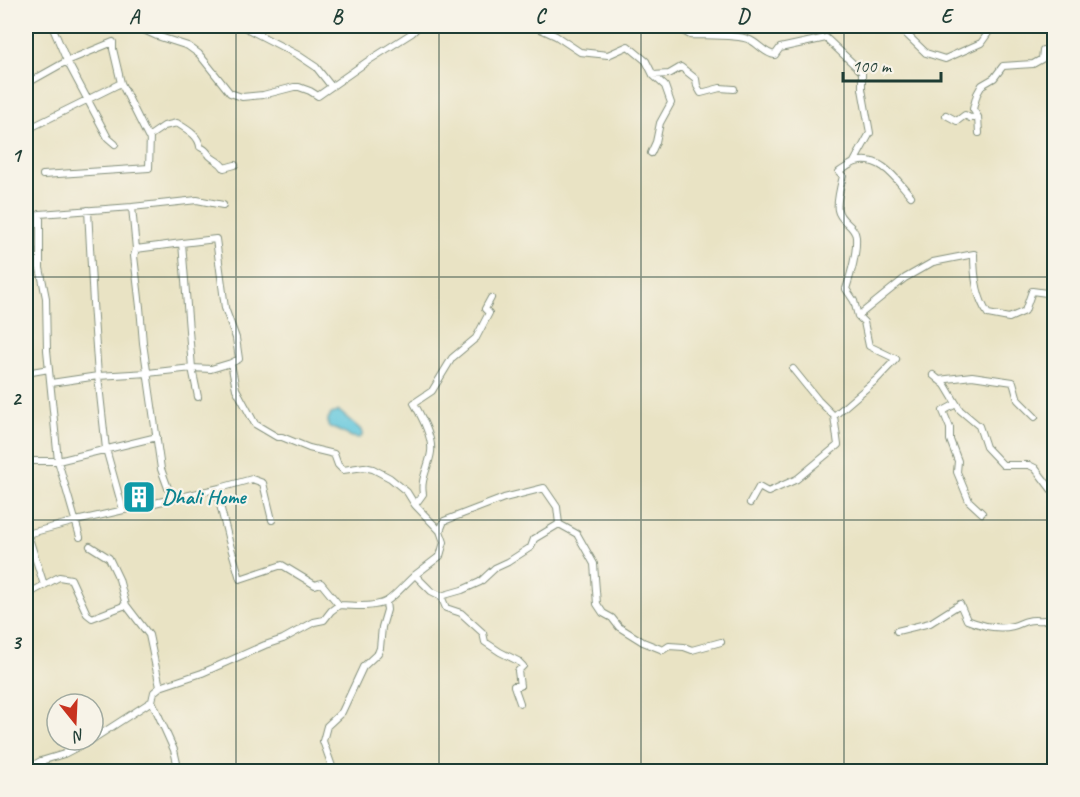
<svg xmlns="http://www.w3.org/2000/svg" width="1080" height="797" viewBox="0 0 1080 797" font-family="Caveat,sans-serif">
	<rect width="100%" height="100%" fill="#f7f3e8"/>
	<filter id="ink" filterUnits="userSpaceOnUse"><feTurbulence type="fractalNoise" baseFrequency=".0167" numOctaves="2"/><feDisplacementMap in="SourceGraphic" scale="12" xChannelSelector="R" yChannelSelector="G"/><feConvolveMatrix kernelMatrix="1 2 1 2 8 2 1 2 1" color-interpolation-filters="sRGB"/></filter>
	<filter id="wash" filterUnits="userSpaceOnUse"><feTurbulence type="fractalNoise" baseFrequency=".008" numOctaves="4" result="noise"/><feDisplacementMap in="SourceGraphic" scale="24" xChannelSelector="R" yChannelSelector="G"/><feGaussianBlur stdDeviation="1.35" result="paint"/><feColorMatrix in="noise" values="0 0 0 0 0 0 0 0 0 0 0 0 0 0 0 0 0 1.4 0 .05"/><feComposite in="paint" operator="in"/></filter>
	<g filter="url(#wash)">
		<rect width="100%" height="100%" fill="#e9e3c4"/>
		<path fill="#5fc6dc" stroke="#3f8288" stroke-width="1.5" d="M339,411l21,18 2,3v4l-3,2 -7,-1 -24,-11v-7l3,-5z"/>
	</g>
	<g filter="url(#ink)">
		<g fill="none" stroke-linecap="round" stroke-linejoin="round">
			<defs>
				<path id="minor" d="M52,26l15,35 41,77 7,6
					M135,26l22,10 31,10 11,8 31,39 12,4 21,-2 31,-8h5l11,4 8,5 50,-35 44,-28 7,-7
					M242,26l56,29 18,12 15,19
					M534,26l22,10 24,16 28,3 20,-9 18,15 7,14 16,-1 12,-7 15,12 1,7 4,7 19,-5 14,1
					M652,26l1,2c18,-2 21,-2 37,7
					M687,26l4,9c15,1 45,-1 59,5 9,4 15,14 25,15l5,-7 46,-10 36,34v17l8,44 -16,29
					M898,26l28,27 19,6 36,-16 12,-17
					M121,83l27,54 16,-11 13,-3c9,6 22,12 23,24 6,2 7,5 10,9 5,5 10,5 14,12l11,-3
					M26,84l41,-23 46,-19v7l8,34 -95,47
					M946,115l11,6 8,-6 5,3 8,-1 1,16
					M978,117l-5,-8 4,-15 5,-9 12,-7 9,-12 30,-2 9,-5 1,-9
					M651,153l5,-11 4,-19 11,-20 -6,-17 -12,-11
					M43,175l106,-7 1,-32
					M132,207l4,42 -2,7 6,51 3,36 18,126 11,30
					M88,210l5,93 5,73 8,73 17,61
					M182,243l34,-4 9,69 11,30 3,21 -8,4
					M136,249l46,-6 10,125 6,29
					M858,316l47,-38 28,-16 41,-8c0,21 2,43 14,60l21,4 16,-7 7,-20 22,3
					M793,369l25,31 16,16
					M26,373l23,-4
					M933,375l12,10 15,25 19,16 7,21 17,18h26l6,3 19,25
					M939,380l33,-4 41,6 5,18 17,17
					M51,383l47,-7 50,-3 44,-5 19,1 20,-6 5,26 19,35 22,13h5l27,11 25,6 4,11 5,5 21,-3 9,2 17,9 17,14 8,13
					M956,404l-13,7 7,17v12l8,21 -1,11 12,29 13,12
					M26,461h32l99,-24
					M216,489l13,52 11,38 42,-14 33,20 6,-2 18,22
					M750,503l9,-16 9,5 29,-13 41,-34 -4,-29 43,-37 19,-20 -27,-13 -5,-24 -6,-6 -4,-15 -8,-12c5,-16 11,-35 10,-52 -1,-12 -16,-15 -18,-27 -2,-7 3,-26 5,-34l-4,-4c5,-3 11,-8 17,-10 25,-7 40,17 55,34
					M26,529l18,56
					M440,531l4,-10 60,-23 40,-10 13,19 2,17 18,10 17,30 3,40 6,9 9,5 7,9 24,15 20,8 6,-4 15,1 8,3 29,-8
					M27,534l49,-13 144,-33 32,-9 11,4 9,37
					M80,537l-22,-76 -11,-111 -1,-52 -6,-30v-54l92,-7 65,-7 26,5
					M90,546l19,12 10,21 7,26 23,30 11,52
					M415,575l25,-19 4,-14 -4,-11 -25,-26 8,-11c-3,-15 6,-27 8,-42 2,-15 -10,-36 -17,-49l18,-12 20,-33 24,-20 13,-25 -4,-4 6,-11
					M26,595l33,-18 12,2 16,35 5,4 34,-13
					M441,596l21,-6 18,-8 15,-14 13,-6 23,-15 3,-8 25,-15
					M897,631l33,-8 30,-19 7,16c15,6 30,10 46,6 5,-1 9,-4 14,-5 10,-3 15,2 27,-3
					M93,739l59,-38
					M26,769l15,-8
					M45,772l-4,-11 23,-7 27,-14
					M179,772l-5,-22 -22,-49 2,-9 6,-5 42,-14 63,-28 18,-6 31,-17 10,-2 7,-9 8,-6c13,1 37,3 48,-4 7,-4 20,-19 28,-26l16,16 10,5 5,12 15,5 22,20 2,9 15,10 18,9 5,5 -5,5 2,15h-6l6,17
					M334,772l-11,-31 4,-15 15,-14 21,-45 15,-14 2,-5 2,-21 5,-17 -1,-8"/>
			</defs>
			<use href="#minor" stroke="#84907c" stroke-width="8"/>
			<use href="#minor" stroke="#fff" stroke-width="6"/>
		</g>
	</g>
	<path fill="none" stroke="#1f3d34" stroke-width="1.5" stroke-opacity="0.55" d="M236,26v746M439,26v746M641,26v746M844,26v746M26,277h1028M26,520h1028"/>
	<defs>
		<symbol id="building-square" viewBox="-11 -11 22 22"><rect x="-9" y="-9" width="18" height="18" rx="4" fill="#0f9aa8" stroke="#f7f3e8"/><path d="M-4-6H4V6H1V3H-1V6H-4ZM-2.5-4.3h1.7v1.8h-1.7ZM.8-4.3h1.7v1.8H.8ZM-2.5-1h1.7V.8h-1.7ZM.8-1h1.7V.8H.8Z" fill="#fff"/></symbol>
	</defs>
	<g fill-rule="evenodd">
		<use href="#building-square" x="120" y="478" width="38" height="38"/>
	</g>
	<g text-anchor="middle" stroke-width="4.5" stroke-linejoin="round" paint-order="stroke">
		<g font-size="21" font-weight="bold" fill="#0d838f" stroke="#f7f3e8" text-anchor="start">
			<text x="162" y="504">Dhali Home</text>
		</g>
	</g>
	<rect width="1080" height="797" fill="none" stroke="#f7f3e8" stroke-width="66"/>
	<g transform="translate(75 722) rotate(162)"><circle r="28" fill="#f7f3e8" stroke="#a1aaa0" stroke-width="1.5"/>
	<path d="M0-4.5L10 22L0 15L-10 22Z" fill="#c8321e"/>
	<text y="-9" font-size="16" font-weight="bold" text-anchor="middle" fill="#1f3d34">N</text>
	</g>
	<path d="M843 72v9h98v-9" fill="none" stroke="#1f3d34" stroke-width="3"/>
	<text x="852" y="72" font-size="18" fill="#1f3d34" stroke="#f7f3e8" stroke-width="4.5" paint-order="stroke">100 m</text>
	<rect x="33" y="33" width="1014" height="731" fill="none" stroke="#1f3d34" stroke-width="2"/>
	<g font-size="20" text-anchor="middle" font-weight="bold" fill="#1f3d34">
		<text x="134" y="23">A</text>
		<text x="337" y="23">B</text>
		<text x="540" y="23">C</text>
		<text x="743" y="23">D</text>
		<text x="946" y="23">E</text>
		<text x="16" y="162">1</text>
		<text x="16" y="405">2</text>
		<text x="16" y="649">3</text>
	</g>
</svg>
